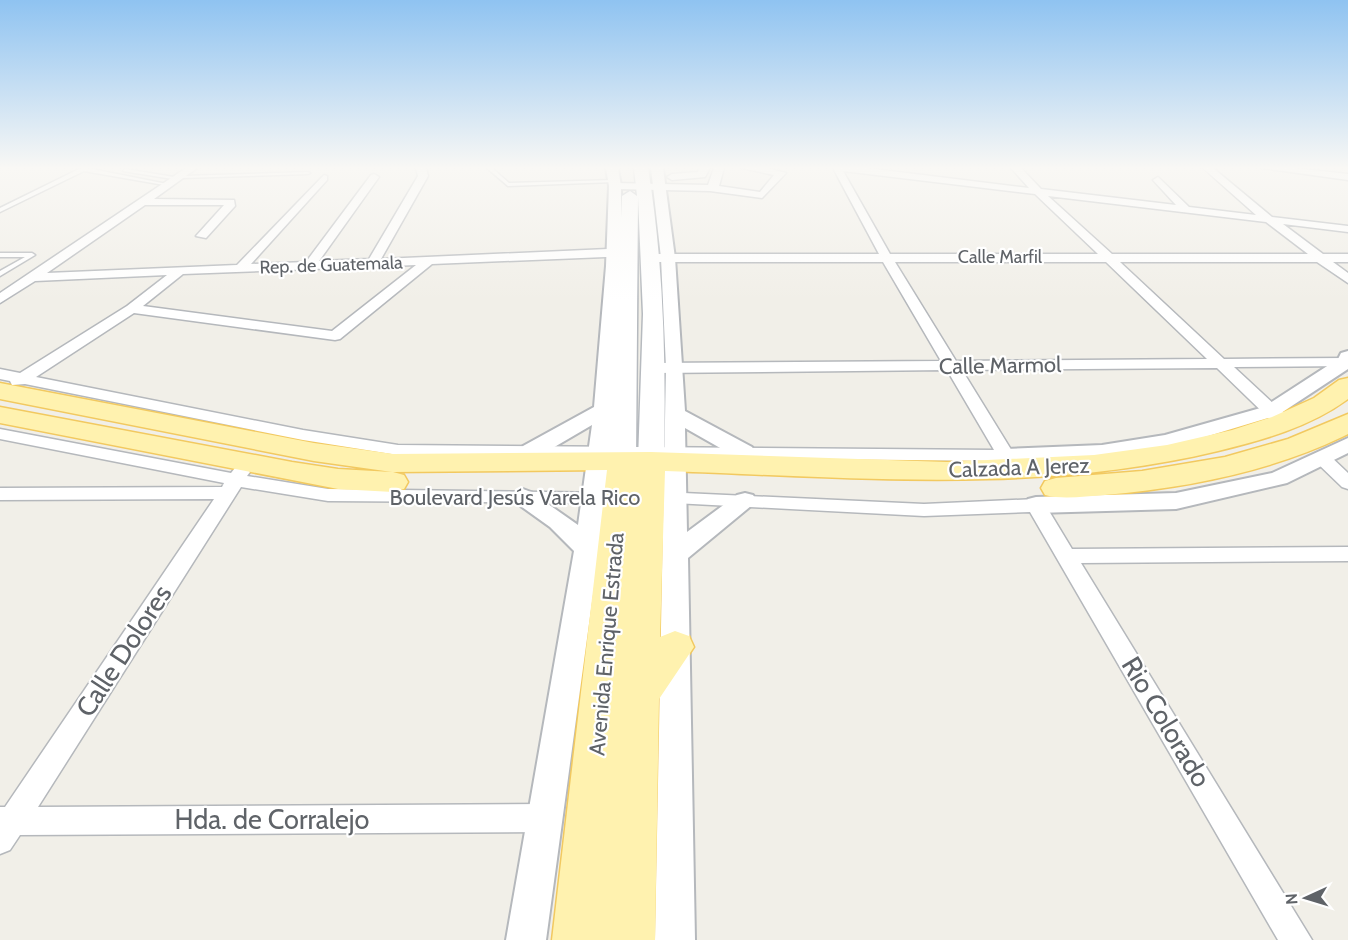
<svg xmlns="http://www.w3.org/2000/svg" width="1348" height="940" viewBox="0 0 1348 940" font-family="Cabin,sans-serif">
	<rect width="100%" height="100%" fill="#f1efe8"/>
	<g fill="none" stroke-linecap="round" stroke-linejoin="round">
		<defs>
			<path id="service" d="M81,168h6l85,17 -2,1 -86,-15 -84,41v-4z
				M487,168h5l17,15 105,-3 2,1 -2,1 -106,4z
				M125,169l55,9 2,-2 126,-4 2,1 -2,1 -127,4 -2,2 -56,-9z
				M0,253h32l3,2 -35,21v-5l25,-14h-25z"/>
			<path id="minor" d="M186,168h11l-43,31 80,1 1,6 -29,32 -10,-2 28,-31h-79l-98,68 190,-8 87,-90 3,1v4l-76,84 55,-2 65,-87 3,-1 5,3 -60,84 50,-2 49,-83 -2,-8h10l2,8 -47,83 249,-11 6,4 -6,4 -198,8 -92,75 -5,1 -201,-27 -98,64 267,53 95,15 596,5 -47,-80 -292,3 -8,-5 8,-5 286,-2 -58,-99h-231l-6,-4 6,-4h227l-46,-86h33l163,20 -18,-20h10l20,21 135,16 -23,-25 5,-3 31,30 67,8 -53,-47h10l59,49 76,9v6l-65,-8 40,30h25v8h-15l15,11v10l-31,-21h-197l104,97 122,-1 2,8 -114,1 55,51 2,4 -8,5 -6,-1 -60,-58 -255,2 53,86 -9,5 -608,-6 -95,-15 -278,-56 -13,1 -2,-4 -10,-2v-10l20,4 107,-67 40,-31 -132,6 -35,22v-10zM843,171l192,23 63,60h-208zM1048,196l218,26 42,32h-196zM895,262h211l101,97 -251,2zM416,265l-84,66 -189,-25 40,-32z
				M700,168h10l-5,9 -33,3 -5,-3 5,-3 26,-2z
				M714,168h10l-5,18 41,6 14,-17 -32,-7h25l19,5 -24,25 -52,-7 -95,-2 -5,-3 5,-3 93,2z
				M1262,168h32l54,6v6z
				M0,429l231,44 4,-5h12l3,4 -3,4 81,13 284,4 2,4 -2,4 -7,2 -277,-2 -87,-14 -203,320 507,-3 10,4 4,10 -4,10 -10,4 -525,3 -10,15 -10,4v-47h5l209,-308 -214,1v-12l222,-1 2,-4 -224,-44z
				M1322,453l6,1 20,19v16l-6,-2 -26,-25 -3,-4z
				M662,492l262,12 112,-5 7,2 29,48 276,-2v14l-267,2 231,377h-34l-248,-428 -106,4 -269,-14 -2,-4 2,-4z"/>
			<path id="tertiary" d="M606,168h12l3,18 1,80 -11,196 -65,478h-40l68,-389 -24,-24 -35,-25 -4,-5 4,-5 8,-3 8,3 47,33 14,-100 -53,31h-16l-3,-5 3,-5 71,-39 12,-141 3,-80z
				M651,168h12l12,90 10,153 67,36 3,5 -3,5h-16l-51,-29 2,104 50,-37 8,-2 8,2 4,6 -69,57 7,382h-40l11,-572 -5,-110z
				M1348,351v18l-70,46 -103,31 -73,13 -96,4 -8,-2 -3,-5 3,-5 8,-2 96,-4 63,-10 99,-28 74,-48 3,-6z
				M1348,438v15l-61,30 -111,26 -140,4 -8,-2 -4,-6 4,-6 8,-2 140,-4 96,-20z"/>
			<path id="secondary" d="M634,168h14c16,98 18,195 16,293l-4,6 -9,2 -9,-2 -4,-6 5,-147 -5,-117 -2,265 -4,6 -9,2 -9,-2 -4,-6 12,-266 8,-5 7,5z"/>
			<path id="primary" d="M1348,378v21c-38,28 -85,41 -130,52 -182,44 -368,26 -553,20l-5,166 15,-6 14,5 5,11 -35,52 -4,241h-103l55,-470 -214,2 11,3 4,7 -4,7 -11,3 -55,-3 -338,-66v-16l292,55 46,7 54,3 -78,-11 -314,-62v-16l314,60 79,11 258,-2 296,10 147,-7 73,-10 65,-15 40,-13 42,-19 25,-18z
				M1348,414v20l-6,3c-73,35 -157,51 -237,58 -20,1 -41,5 -60,0l-4,-7 4,-7 11,-3 86,-7 83,-14 63,-18z"/>
		</defs>
		<use href="#service" stroke="#b5b8bc" stroke-width="3"/>
		<use href="#minor" stroke="#b5b8bc" stroke-width="3"/>
		<use href="#tertiary" stroke="#b5b8bc" stroke-width="4"/>
		<use href="#secondary" stroke="#b6babf" stroke-width="3"/>
		<use href="#primary" stroke="#f2c960" stroke-width="3"/>
		<use href="#service" fill="#fff" fill-rule="evenodd"/>
		<use href="#minor" fill="#fff" fill-rule="evenodd"/>
		<use href="#tertiary" fill="#fff" fill-rule="evenodd"/>
		<use href="#secondary" fill="#fff" fill-rule="evenodd"/>
		<use href="#primary" fill="#fff2af" fill-rule="evenodd"/>
	</g>
	<linearGradient id="sky" x2="0" y2="1"><stop stop-color="#8fc3f1"/><stop offset="0.56" stop-color="#f9f8f5"/><stop offset="1" stop-color="#f9f8f5" stop-opacity="0"/></linearGradient>
	<rect width="1348" height="300" fill="url(#sky)"/>
	<g text-anchor="middle" stroke-width="4.5" stroke-linejoin="round" paint-order="stroke">
		<g font-size="18" fill="#5f6368" stroke="#fff">
			<text x="1000" y="263">Calle Marfil</text>
			<text transform="translate(331 265) rotate(-2)" y="6">Rep. de Guatemala</text>
		</g>
		<g font-size="22" fill="#5f6368" stroke="#fff">
			<text transform="translate(1000 365) rotate(-1)" y="8">Calle Marmol</text>
			<text transform="translate(1019 467) rotate(-2)" y="8">Calzada A Jerez</text>
			<text x="515" y="505">Boulevard Jesús Varela Rico</text>
			<text transform="translate(606 644) rotate(-85)" y="8">Avenida Enrique Estrada</text>
		</g>
		<g font-size="27" fill="#5f6368" stroke="#fff">
			<text transform="translate(124 651) rotate(-57)" y="9">Calle Dolores</text>
			<text transform="translate(1166 722) rotate(59)" y="9">Rio Colorado</text>
			<text x="272" y="829">Hda. de Corralejo</text>
		</g>
	</g>
	<g transform="translate(1306 898) rotate(266)" stroke="#ffffff" stroke-width="4.5" paint-order="stroke">
	<path d="M0-4.5L10 22L0 15L-10 22Z" fill="#5f6368"/>
	<text y="-9" font-size="16" font-weight="bold" text-anchor="middle" fill="#5f6368">N</text>
	</g>
</svg>
